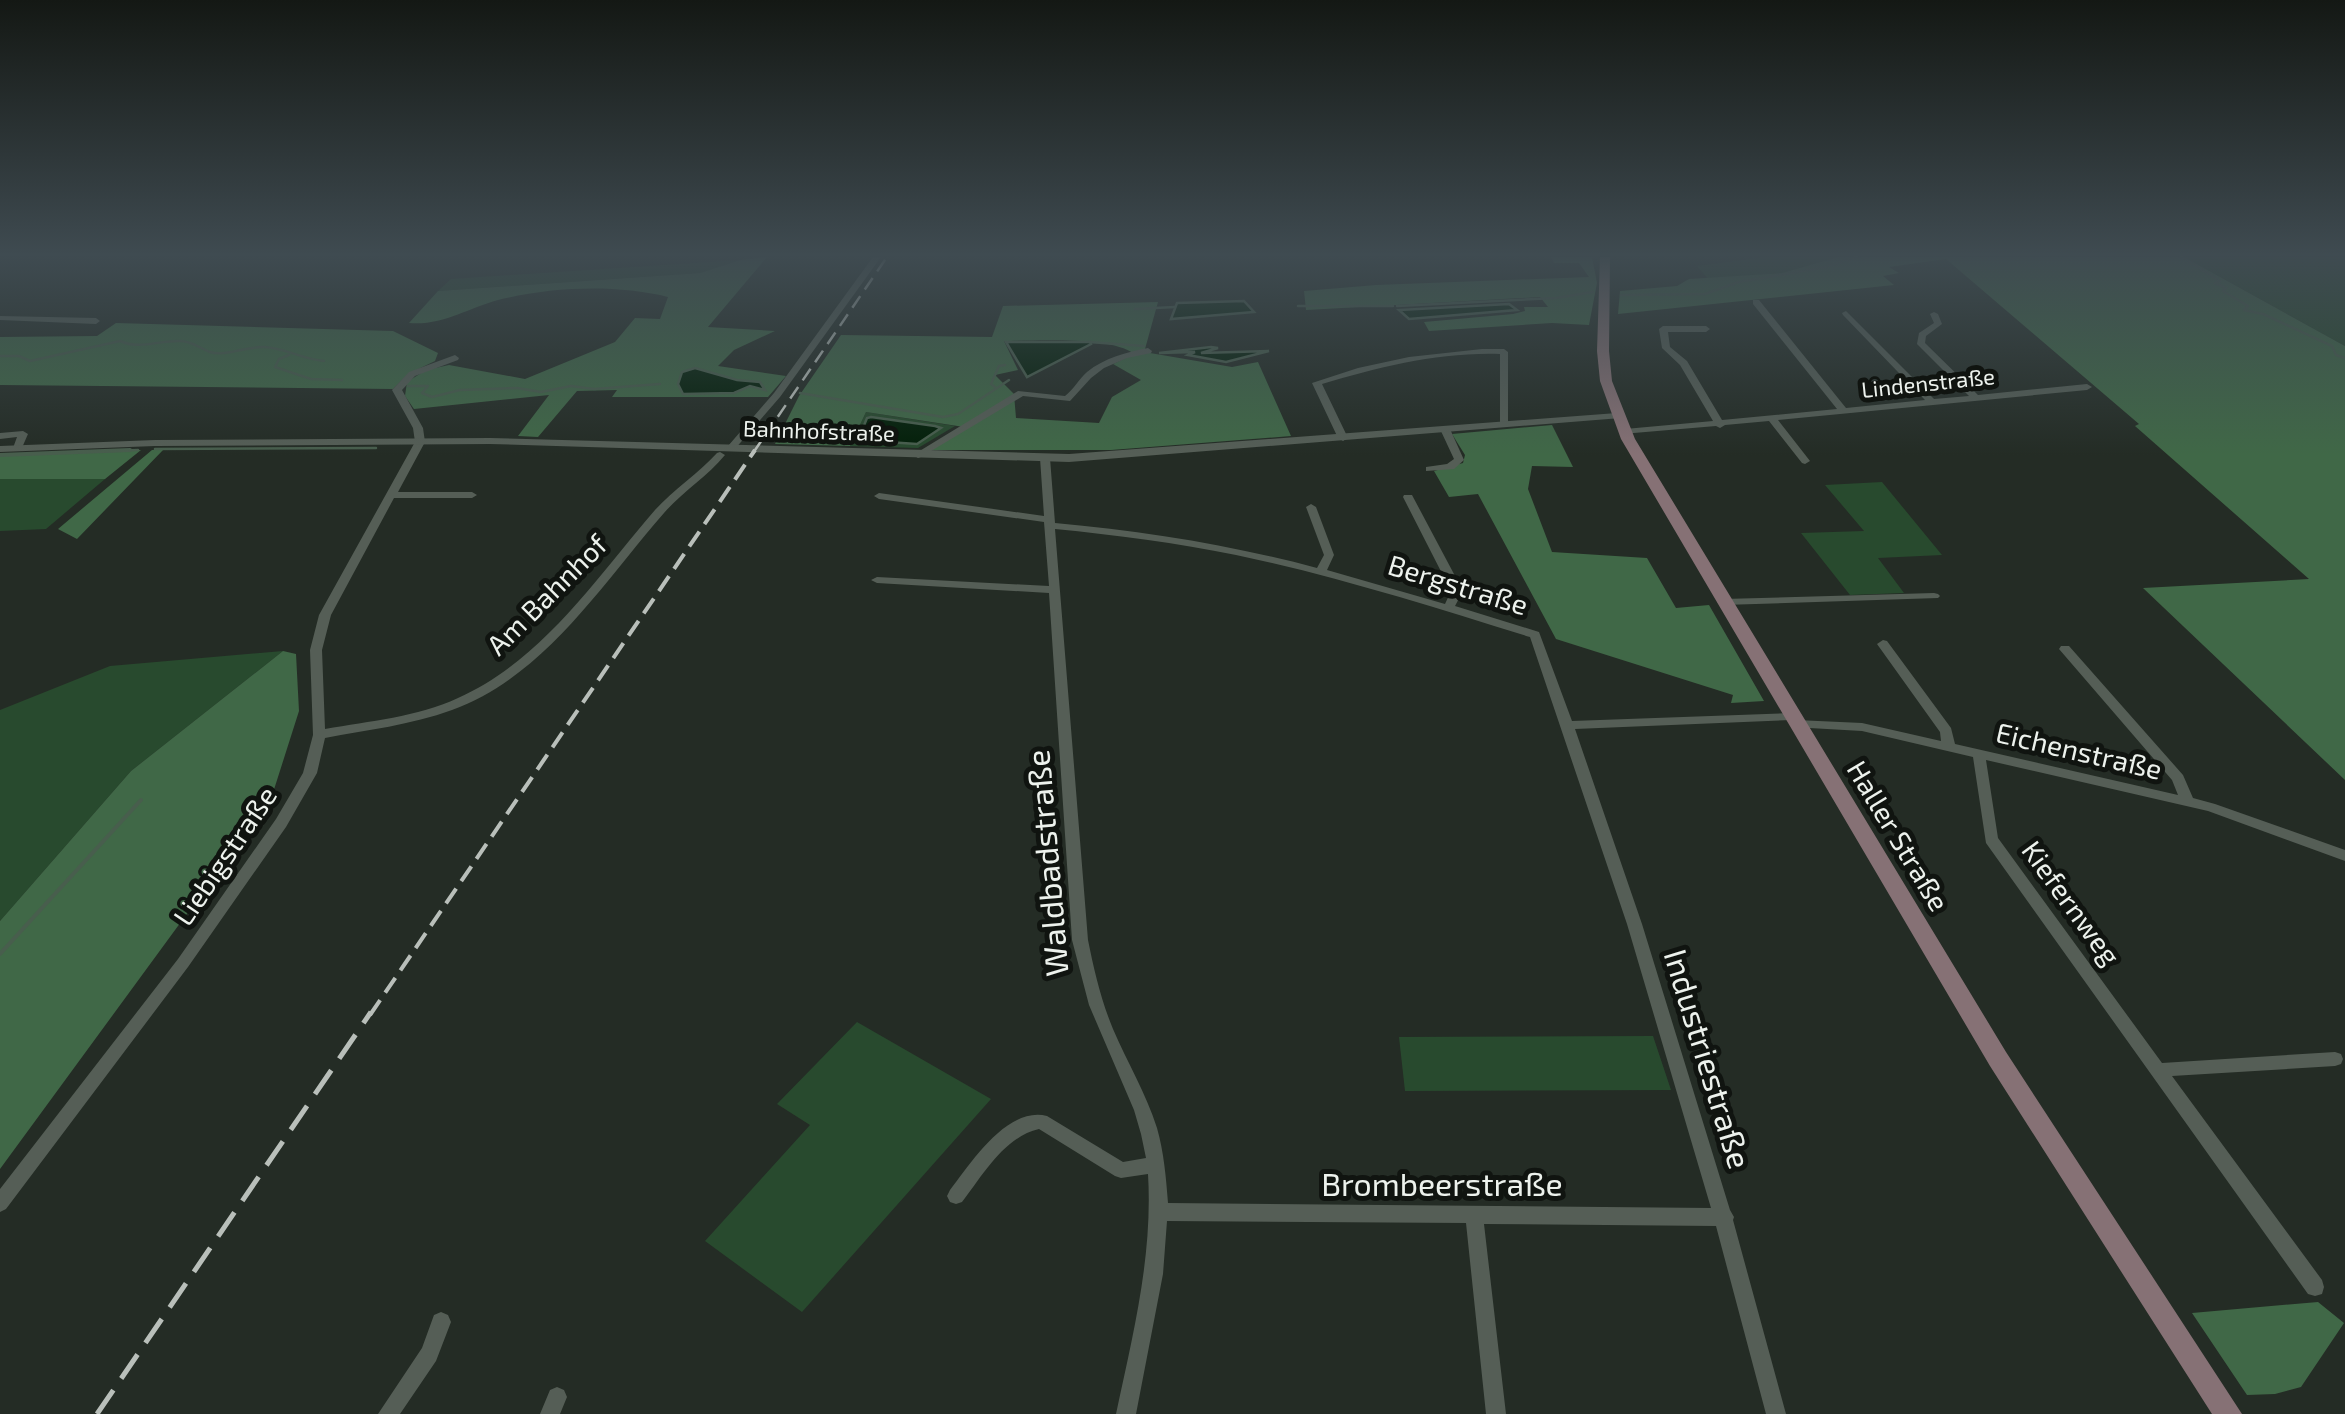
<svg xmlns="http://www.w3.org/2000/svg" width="2345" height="1414" viewBox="0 0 2345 1414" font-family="'Exo 2',sans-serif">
	<rect width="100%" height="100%" fill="#242c25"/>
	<path fill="#284a2e" d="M1765,257h73l-56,16 -74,6 -11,-13z
		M2184,257h161v89z
		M740,260l-40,13 -262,18 13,-12z
		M866,412l89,14 -37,22 -68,-2z
		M0,479h105l-59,50 -46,2z
		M1882,482l60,73 -64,3 26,35 -54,2 -49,-62 63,-2 -39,-46z
		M283,651l-152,120 -131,150v-211l110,-44z
		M857,1022l134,77 -189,213 -97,-71 105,-116 -33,-21z
		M1653,1036l18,54 -266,1 -6,-54z"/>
	<path fill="#406847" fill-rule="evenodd" d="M767,257l-59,70 67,4 -41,19 -16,16 68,10 -18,21h-156l5,-7 -40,1 -39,46 -20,-1 31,-41 -135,14 -9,-13 2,-14 19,-12 23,-5 76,14 90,-37 20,-24 25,1 8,-22c-54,-13 -116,-10 -170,3 -30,8 -56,26 -89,23l29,-32 262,-18 40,-13z
		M1551,257h41l5,26 -8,42 -37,-2 -123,8 -5,-9 89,-8 12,-3 -1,-4h24l-8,-10 -234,13 -2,-19 72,-6 213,-8 -10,-14h-25z
		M1838,257h346l161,89v434l-202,-192 166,-9 -174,-153 4,-2 -193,-165 -57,8 10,6 -16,3 11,9 -276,29 2,-23 57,-5 12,-7 93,-6z
		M1158,302l-13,47 5,4 82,14 26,-5 33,74 -180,14h-178l-2,-4 33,-19 -98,-15 -16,34 -75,-2 24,-48 42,-61 151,2 11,-31zM1004,341c31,0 107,-5 130,13l-21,10 28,16 -29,17 -13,26 -83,-5 -2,-24 -19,-19 23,-5z
		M116,323l277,8 45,22 -3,8 -27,13 -15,15 -393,-4v-48l97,-1z
		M1552,425l21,42 -41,-1 -4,23 24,63 95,6 29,50 33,-3 55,96 -33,2 2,-8 -177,-56 -78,-145 -29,3 -15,-26 29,-8 2,-8 -13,-21z
		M164,449l-87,90 -19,-10 94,-79z
		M141,450l-36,29h-105v-24z
		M283,651l13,3 3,57 -28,88 -271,370v-248l131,-150z
		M2318,1302l26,21 -43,64 -26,7 -28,1 -55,-82z"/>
	<path fill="#021f08" stroke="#485e4d" stroke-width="2.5" d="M1244,301l10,11 -83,7 6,-16z
		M1509,304l8,6 -108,9 -10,-9z
		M1006,342h84l1,2 -64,33z
		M1211,347l7,1 -17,5 68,-2 -43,11 -38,-7 7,-3 -36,1z
		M695,368l42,12 23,2 5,8 -15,-4 -16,7 -51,1 -5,-10 4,-12z
		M871,417l64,9 6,2 -24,16 -59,-4 9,-22z"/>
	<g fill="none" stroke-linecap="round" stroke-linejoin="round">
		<path stroke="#485e4d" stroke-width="2.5" d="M2181,257l39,24 -5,2 11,5 -3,3 25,15 -4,4 19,4 69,32 4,9 9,3
			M1621,295l84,-1 34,-12 87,-15 31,-10
			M1298,306h95
			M1397,306l159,-8 37,-6
			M1135,309l40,-2
			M1089,342l55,4
			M289,355l-10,4 -4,8 36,12 31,1
			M0,356h19l11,5 90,-20c20,9 40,-1 61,0 13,1 18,7 29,11 15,5 38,-6 54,-5 22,1 37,12 60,14
			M408,386h20l-6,7 10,4 28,-7 57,-2 24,4 30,-6 23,3 66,-5
			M995,387l-4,-3 8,-18 6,-1
			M800,393l143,24 15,-3 51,-34
			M155,449l221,-1
			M61,453l77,-3"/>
		<path stroke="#485e4d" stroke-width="4" d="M0,455l130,-5
			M0,954l141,-154"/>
		<path fill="#555e56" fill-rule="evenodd" d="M873,257h8l-101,140 -46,53h-6v-4l46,-53z
			M1753,300h6l87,108 79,-8 -82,-85 -1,-2 4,-2 88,88 35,-3 -52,-52 2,-11 15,-10 -4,-9 4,-2 4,2 4,10 -16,12 -1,7 53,52 109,-11 5,3 -5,3 -309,30 32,41 -5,3 -3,-1 -33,-42 -44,4 -5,3 -4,-2 -94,8 -2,-2 5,-3 88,-8 -33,-56 -18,-17 -3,-19 4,-3h43l4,3 -4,3h-38l2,15 17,14 35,59 115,-11 -84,-105z
			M0,316l96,2 4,3 -4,3 -96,-4z
			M1148,348l4,3 -1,2 -24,5 -23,10 -13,10 -21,23 -47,-5 -102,61 -3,1 -5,-3 105,-64 47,5c9,-7 14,-17 22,-24 17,-14 40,-20 61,-24z
			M1482,349h22l4,3v74h-6l-2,-2v-70c-61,-2 -120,13 -178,30l26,54 -5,3 -5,-3 -26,-55 46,-15 51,-11z
			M455,355l4,3 -1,2 -43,16 -13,14 21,38 2,14 -27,50h74l5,3 -5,3h-78l-63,117 -9,35 3,79c45,-8 92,-12 133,-31 85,-38 139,-121 197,-188 19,-21 43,-36 62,-57l3,-1 5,3c-18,22 -43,37 -61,58 -62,71 -120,164 -212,197 -41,15 -85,20 -127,28l-8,35 -31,54 -98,140 -182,242 -6,3v-23l178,-230 98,-140 27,-46 10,-38 -3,-85 9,-35 96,-173 -2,-14 -21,-38 17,-18z
			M1445,426l5,3 14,31 -10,9 -28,2v-4l21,-3 7,-5 -14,-30z
			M23,431l5,3 -7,16h-6l-2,-2 4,-11 -17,2v-6z
			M1045,455l5,3 5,65c89,8 176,22 262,45l7,-13 -18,-48 5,-3 5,3 18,48 -7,15 118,34 6,-13 -48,-94 1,-2h8l51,96 -8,15 84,26 33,89 223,-8 2,3 -2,3 -4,1 -216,9 67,195 88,286 4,7 -1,3 53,194h-20l-50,-188 -232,-2 22,190h-20l-20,-191 -299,-2 -4,53 -27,140h-20c17,-80 37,-158 32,-240l-27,4 -6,-2 -76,-47c-35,8 -56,46 -77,73l-6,2 -6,-2 -3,-6 3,-6c21,-27 57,-84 97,-74l76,46 23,-4 -5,-24 -7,-24 -45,-105 -17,-65 -23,-347 -172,-10 -6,-3 6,-3 172,9 -5,-64 -165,-23 -5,-3 5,-3 165,23 -4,-58zM1055,529c61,6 122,14 181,26 100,21 197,52 294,82l97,287 84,284 -543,-5c-2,-26 -4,-50 -11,-75 -11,-35 -30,-66 -44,-99 -12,-29 -19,-59 -25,-89z
			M1934,593l4,1 2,2 -2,2 -215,7 -6,-3 6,-3z
			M1883,640l4,1 64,87 4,16 223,51 -6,-15 -113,-131 2,-3h8l114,129 10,23 22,6 130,46v11l-137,-50 -222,-51 12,78 164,225 173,-11 6,2 2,5 -2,5 -6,2 -163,10 150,204 2,7 -2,7 -7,2 -7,-2 -322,-451 -13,-86 -111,-26 -70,-4 -2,-3 2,-3 4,-1 66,3 79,18 -1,-9 -63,-88z
			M441,1312l7,3 3,7 -15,39 -36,53h-22l44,-66 12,-33z
			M557,1387l7,3 3,7 -7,17h-20l10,-24z"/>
		<path fill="#555e56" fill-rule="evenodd" d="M1617,413l6,3 -2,2 -552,44 -579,-18 -335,2 -155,6v-6l155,-6 335,-2 579,16z"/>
		<path fill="#867175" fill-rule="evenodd" d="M1600,257h10l-1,94 3,30 23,58 371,613 236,362h-30l-222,-348 -369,-627 -21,-58 -3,-30z"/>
		<path stroke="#b9bfba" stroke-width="2.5" stroke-dasharray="14 8" stroke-linecap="butt" d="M753,453l134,-196"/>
		<path stroke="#b9bfba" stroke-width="4" stroke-dasharray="18 9" stroke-linecap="butt" d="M370,1015l385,-565"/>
		<path stroke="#b9bfba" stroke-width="5" stroke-dasharray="29 14" stroke-linecap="butt" d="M97,1414l274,-402"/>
	</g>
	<linearGradient id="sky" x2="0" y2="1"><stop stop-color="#141814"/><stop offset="0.56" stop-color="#3f4b51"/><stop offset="1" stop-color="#3f4b51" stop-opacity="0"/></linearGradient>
	<rect width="2345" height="455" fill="url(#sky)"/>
	<g text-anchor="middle" stroke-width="10" stroke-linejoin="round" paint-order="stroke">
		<g font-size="22" fill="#edf2ed" stroke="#101410">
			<text transform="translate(1928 383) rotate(-6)" y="8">Lindenstraße</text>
			<text transform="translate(819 431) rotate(2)" y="8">Bahnhofstraße</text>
		</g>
		<g font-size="28" fill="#edf2ed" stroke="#101410">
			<text transform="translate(1458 585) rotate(17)" y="10">Bergstraße</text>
			<text transform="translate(547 595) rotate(-45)" y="10">Am Bahnhof</text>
			<text transform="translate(2079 751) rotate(13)" y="10">Eichenstraße</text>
			<text transform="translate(1898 836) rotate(59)" y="10">Haller Straße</text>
			<text transform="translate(225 856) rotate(-56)" y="10">Liebigstraße</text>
			<text transform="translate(2071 903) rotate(54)" y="10">Kiefernweg</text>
		</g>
		<g font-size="32" fill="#edf2ed" stroke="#101410">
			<text transform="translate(1048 863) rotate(-95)" y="11">Waldbadstraße</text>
			<text transform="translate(1707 1059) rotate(73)" y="11">Industriestraße</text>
			<text x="1442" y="1196">Brombeerstraße</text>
		</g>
	</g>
</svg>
